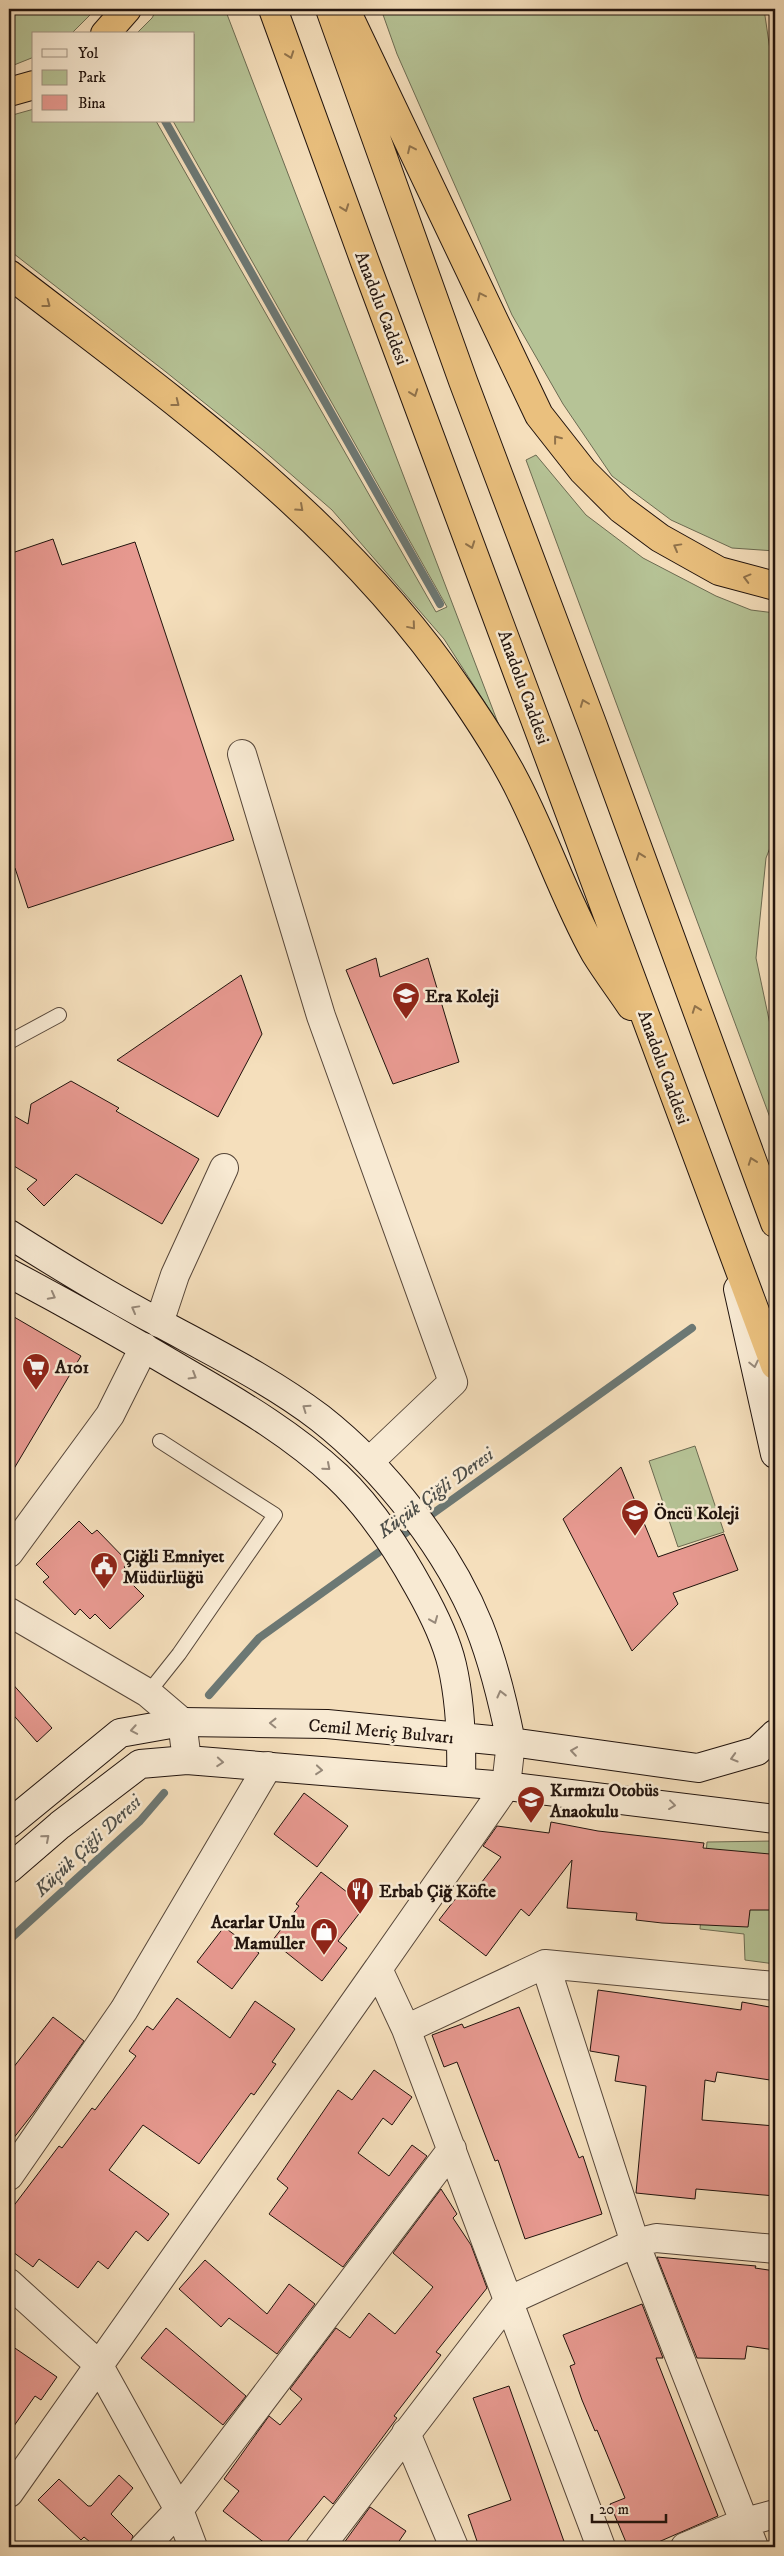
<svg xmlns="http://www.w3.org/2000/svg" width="784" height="2556" viewBox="0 0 784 2556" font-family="'IM FELL DW Pica',serif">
	<rect width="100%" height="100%" fill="#f5dfbc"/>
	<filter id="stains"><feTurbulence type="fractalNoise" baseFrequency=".004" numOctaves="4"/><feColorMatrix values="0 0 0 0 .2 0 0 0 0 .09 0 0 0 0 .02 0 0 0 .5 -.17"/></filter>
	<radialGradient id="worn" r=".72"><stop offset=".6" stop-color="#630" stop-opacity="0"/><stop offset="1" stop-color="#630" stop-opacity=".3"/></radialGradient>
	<path fill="#b6c396" stroke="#6c6b52" d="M9,9h61l3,3 4,-3h19l-25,25h-37v23l-25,10z
		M157,9h68l273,714 -54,-84 -112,-129 -69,-60 -97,-78 -157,-122v-134l25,-7v12h122l280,491 11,-5 -274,-486h21v-87h-58l16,-16z
		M381,9h383l11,75v467l-43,-3 -61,-28 -59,-44 -49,-72 -51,-89 -115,-261z
		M536,455l50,60 57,43 73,38 35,14 24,3v222l-9,23 -10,100 19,90v83l-249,-671z
		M695,1446l29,86 -46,15 -29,-86z
		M775,1841v123l-30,-4 -1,-26 -44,-5 7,-87z"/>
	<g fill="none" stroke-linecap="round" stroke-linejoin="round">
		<path stroke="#6c7874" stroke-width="8" d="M165,121l275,483
			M209,1695l50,-57 433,-310
			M9,1940l131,-119 24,-28"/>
	</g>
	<path fill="#e79990" stroke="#21130d" d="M53,539l9,26 73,-23 99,298 -206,68 -13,-40 -6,2v-316z
		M376,958l4,19 48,-19 31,104 -66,22 -47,-114z
		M241,975l21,59 -44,83 -101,-57z
		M71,1081l48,27 -3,3 83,48 -37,65 -86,-50 -32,32 -17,-17 10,-9 -28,-17v-50l19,11 3,-20z
		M9,1314l72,42 -72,121z
		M621,1467l37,90 66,-23 14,36 -65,23 5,11 -46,47 -69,-132z
		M79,1521l13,13 5,-4 31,32 -4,5 9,9 -4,5 15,15 -34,33 -15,-15 -5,5 -10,-10 -5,6 -32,-33 6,-5 -13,-13z
		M9,1680l43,48 -15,14 -28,-32z
		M304,1793l44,33 -31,41 -43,-33z
		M551,1822l47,9 106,12 -1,5 67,6 5,15v41h-25l-2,17 -86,-4 -26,-3 1,-7 -70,-5 5,-48 -43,56 -8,-7 -35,47 -47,-36 21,-27 8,7 33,-43 -18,-11 14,-20 52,7z
		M321,1872l44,34 -27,35 9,7 -25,33 -50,-40 27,-35 -3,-2z
		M224,1927l35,26 -27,36 -35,-27z
		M598,1990l143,20 1,-8 33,6v37l-5,35 -53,-8 -2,10 -10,-2 -3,40 73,6v70l-79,-7 -1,10 -59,-6 10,-107 -31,-5 4,-25 -29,-5z
		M177,1998l53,40 25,-37 40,28 -23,33 4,2 -22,31 -3,-2 -52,71 -56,-39 -34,45 60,44 -21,27 -12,-10 -28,38 -10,-8 -20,27 -39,-29 -6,8 -24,-18v-37l50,-66 3,2 30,-40 3,2 41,-54 -7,-5 18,-25 6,4z
		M519,2007l60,151 4,-2 19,58 -77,25 -27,-79 -3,1 -38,-99 -13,5 -12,-32 30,-11 2,4z
		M53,2017l31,24 -50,71 -25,32v-71z
		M374,2070l38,27 -20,28 -9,-7 -25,35 31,23 23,-31 15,11 -84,111 -74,-53 19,-26 -11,-9 61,-89 14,10z
		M441,2189l16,25 -4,4 18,27 16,43 -51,64 5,3 -47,61 3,2 -64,86 -9,-8 -41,51h-13l-47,-36 16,-20 -15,-12 45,-63 11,9 22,-26 -12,-10 46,-61 14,10 19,-25 26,21 38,-47 -40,-34z
		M657,2257l99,9 -1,2 20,3v79l-28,-4 -2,13 -48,-1z
		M205,2260l62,54 22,-30 26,20 -38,50 -48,-36 -8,9 -42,-38z
		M642,2304l21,54h-7l62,158 -71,31h-19l-18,-43 15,-6 -28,-68 -2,1 -13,-31 -12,-34 5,-2 -12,-29z
		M166,2328l80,68 -23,29 -82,-67z
		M9,2344l48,33 -16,23 -6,-4 -26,37z
		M509,2386l36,102 21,59h-87l-11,-32 43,-15 -38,-102z
		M119,2475l14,13 -22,26 22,22 -4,11h-33l-12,-10 -3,3 -43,-40 21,-21 29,27h3z
		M370,2507l36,24 -11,16h-54z"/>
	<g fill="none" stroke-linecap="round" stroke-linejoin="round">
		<defs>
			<path id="lane" d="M9,1042l50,-27
				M148,1693l31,-39 96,-139 -115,-74"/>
			<path id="street" d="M242,754l79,262 132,366 -83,79
				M159,1323l16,-48 49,-107
				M9,1553l101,-138 34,-68
				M9,1612l139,81 34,29 5,38
				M511,1742l-5,44 -128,183 28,60 195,518
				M545,1964l90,279 119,304
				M406,2029l139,-65 230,22
				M9,2176l115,-166 144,-244
				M9,2283l89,81 81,146 14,37
				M406,2433l48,114
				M9,2493l369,-524
				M144,2547l35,-37 273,-361
				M320,2547l188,-246 127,-58 21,-5 119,11
				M685,2547l60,-25 30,-8"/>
			<path id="secondary" d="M9,1234c49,31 98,61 149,88 55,30 112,58 162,96 65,51 128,131 159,208 15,38 24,76 32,116
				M9,1273c62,33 124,68 185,104 50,29 100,59 143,99 33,31 60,72 82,112 13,23 27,51 33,77 9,39 10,77 9,116
				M738,1289l37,165
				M9,1824l111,-91 62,-11 145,2 184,18 187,26 59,-17 18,-17
				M9,1869l51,-44 80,-61 47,-4 319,26 269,33"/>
			<path id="highway" d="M273,9l92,253 410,1103
				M330,9l133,372 130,345 182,497
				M351,21l188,394 44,56 38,38 39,29 59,33 56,15
				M105,34l22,-25
				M9,92l25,-7
				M9,274c162,125 335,246 451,418 18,26 37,55 52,83 31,57 51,121 83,178 11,18 24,35 36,53"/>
		</defs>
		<use href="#lane" stroke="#564639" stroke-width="16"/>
		<use href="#street" stroke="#564639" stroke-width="30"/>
		<use href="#secondary" stroke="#21130d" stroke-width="30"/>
		<use href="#highway" stroke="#21130d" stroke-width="30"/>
		<use href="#lane" stroke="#f8ead3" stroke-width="14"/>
		<use href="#street" stroke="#f8ead3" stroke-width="28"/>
		<use href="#secondary" stroke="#f8ead3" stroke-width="28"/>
		<use href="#highway" stroke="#eac07e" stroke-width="28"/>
	</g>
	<defs><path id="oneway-chevron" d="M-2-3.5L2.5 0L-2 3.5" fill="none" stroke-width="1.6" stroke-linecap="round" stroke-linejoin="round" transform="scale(1.25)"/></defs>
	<g stroke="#90724b">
		<use href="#oneway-chevron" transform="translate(290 55) rotate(70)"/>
		<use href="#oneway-chevron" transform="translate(411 149) rotate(-115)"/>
		<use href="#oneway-chevron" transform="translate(345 208) rotate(70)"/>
		<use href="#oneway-chevron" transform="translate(481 296) rotate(-116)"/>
		<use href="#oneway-chevron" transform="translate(47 304) rotate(37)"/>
		<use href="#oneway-chevron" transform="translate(414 393) rotate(70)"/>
		<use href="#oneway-chevron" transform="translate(176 403) rotate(38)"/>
		<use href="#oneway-chevron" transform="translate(557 439) rotate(-128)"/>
		<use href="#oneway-chevron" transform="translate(300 508) rotate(42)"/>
		<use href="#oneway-chevron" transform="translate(471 545) rotate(70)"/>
		<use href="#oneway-chevron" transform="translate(677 547) rotate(-151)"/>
		<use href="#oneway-chevron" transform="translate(747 578) rotate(-165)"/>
		<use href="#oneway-chevron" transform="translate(412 626) rotate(50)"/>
		<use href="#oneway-chevron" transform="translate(584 703) rotate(-111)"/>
		<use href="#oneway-chevron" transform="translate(640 856) rotate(-110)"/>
		<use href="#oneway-chevron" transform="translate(696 1009) rotate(-110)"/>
		<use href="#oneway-chevron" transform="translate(752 1161) rotate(-110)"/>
	</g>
	<g stroke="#97897a">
		<use href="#oneway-chevron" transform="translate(52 1296) rotate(28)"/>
		<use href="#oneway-chevron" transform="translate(135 1309) rotate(-151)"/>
		<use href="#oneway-chevron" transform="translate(754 1364) rotate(77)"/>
		<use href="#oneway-chevron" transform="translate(193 1376) rotate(31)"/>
		<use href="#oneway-chevron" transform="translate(306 1408) rotate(-145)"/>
		<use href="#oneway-chevron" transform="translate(327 1467) rotate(41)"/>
		<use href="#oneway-chevron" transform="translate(434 1620) rotate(68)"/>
		<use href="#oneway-chevron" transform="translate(501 1694) rotate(-104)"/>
		<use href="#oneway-chevron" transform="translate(273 1723) rotate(-179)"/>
		<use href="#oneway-chevron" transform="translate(134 1730) rotate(170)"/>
		<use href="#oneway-chevron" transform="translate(574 1751) rotate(-172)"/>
		<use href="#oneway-chevron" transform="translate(734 1758) rotate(164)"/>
		<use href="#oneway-chevron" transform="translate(220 1762) rotate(4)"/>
		<use href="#oneway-chevron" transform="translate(319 1770) rotate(5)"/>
		<use href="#oneway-chevron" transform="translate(672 1805) rotate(7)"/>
		<use href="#oneway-chevron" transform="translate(46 1838) rotate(-41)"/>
	</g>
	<defs>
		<symbol id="school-pin" viewBox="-11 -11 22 30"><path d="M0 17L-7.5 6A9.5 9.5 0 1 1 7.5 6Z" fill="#8f2418" stroke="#f8ead3"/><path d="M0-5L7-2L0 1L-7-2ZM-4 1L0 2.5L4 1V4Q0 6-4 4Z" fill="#fff"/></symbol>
		<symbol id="supermarket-pin" viewBox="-11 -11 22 30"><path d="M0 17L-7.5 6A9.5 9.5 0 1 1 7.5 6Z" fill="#8f2418" stroke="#f8ead3"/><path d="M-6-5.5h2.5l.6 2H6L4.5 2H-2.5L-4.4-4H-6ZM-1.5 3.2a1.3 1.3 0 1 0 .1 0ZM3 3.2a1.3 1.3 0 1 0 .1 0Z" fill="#fff"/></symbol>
		<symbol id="civic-pin" viewBox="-11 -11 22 30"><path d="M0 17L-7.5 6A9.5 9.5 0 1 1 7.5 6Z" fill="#8f2418" stroke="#f8ead3"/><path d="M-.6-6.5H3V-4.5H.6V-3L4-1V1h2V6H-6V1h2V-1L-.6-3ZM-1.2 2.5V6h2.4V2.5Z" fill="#fff"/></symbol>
		<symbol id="restaurant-pin" viewBox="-11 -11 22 30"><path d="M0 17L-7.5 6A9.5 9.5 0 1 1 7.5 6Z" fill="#8f2418" stroke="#f8ead3"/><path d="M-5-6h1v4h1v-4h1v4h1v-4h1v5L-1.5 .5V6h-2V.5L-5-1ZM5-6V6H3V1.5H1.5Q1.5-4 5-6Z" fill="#fff"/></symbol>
		<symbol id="shop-pin" viewBox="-11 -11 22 30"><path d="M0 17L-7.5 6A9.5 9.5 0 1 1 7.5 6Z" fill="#8f2418" stroke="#f8ead3"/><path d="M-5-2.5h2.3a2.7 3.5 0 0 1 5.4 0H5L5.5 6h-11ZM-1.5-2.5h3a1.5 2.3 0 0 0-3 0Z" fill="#fff"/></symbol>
	</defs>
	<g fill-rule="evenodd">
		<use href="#school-pin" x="390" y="980" width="32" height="43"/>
		<use href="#supermarket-pin" x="20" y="1351" width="32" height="43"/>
		<use href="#school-pin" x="619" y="1497" width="32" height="43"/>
		<use href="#civic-pin" x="88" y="1550" width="32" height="43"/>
		<use href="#school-pin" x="515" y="1784" width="32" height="43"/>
		<use href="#restaurant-pin" x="344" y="1875" width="32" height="43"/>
		<use href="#shop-pin" x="308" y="1916" width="32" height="43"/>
	</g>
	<g text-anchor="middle" stroke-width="5" stroke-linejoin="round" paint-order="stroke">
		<g font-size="18" fill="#21130d" stroke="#f8ead3">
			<text transform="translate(382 308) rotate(69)" y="6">Anadolu Caddesi</text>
			<text transform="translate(524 687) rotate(70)" y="6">Anadolu Caddesi</text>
			<text transform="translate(664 1067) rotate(70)" y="6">Anadolu Caddesi</text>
			<text transform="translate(381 1731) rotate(5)" y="6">Cemil Meriç Bulvarı</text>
		</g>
		<g font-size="18" font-weight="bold" fill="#21130d" stroke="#f8ead3" text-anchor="start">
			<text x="425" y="1002">Era Koleji</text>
			<text x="55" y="1373">A101</text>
			<text x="654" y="1519">Öncü Koleji</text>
			<text x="123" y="1562">Çiğli Emniyet<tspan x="123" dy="21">Müdürlüğü</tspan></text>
			<text x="550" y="1796">Kırmızı Otobüs<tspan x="550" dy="21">Anaokulu</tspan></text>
			<text x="379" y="1897">Erbab Çiğ Köfte</text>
			<text x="305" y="1928" text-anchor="end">Acarlar Unlu<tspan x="305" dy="21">Mamuller</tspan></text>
		</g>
		<g font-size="19" font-style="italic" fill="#4d4e49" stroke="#f8ead3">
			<text transform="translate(435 1492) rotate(-36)" y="7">Küçük Çiğli Deresi</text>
			<text transform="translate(87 1845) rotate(-43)" y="7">Küçük Çiğli Deresi</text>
		</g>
	</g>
	<rect width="784" height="2556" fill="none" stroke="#f5dfbc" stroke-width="30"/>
	<rect x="10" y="10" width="764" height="2536" fill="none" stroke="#21130d" stroke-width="2.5"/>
	<rect x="15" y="15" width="754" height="2526" fill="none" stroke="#21130d"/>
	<rect x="32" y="32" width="162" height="90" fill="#f8ead3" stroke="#a29484"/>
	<rect x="42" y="49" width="25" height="8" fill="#f8ead3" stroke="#a29484"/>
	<text x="78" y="58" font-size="15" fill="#21130d">Yol</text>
	<rect x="42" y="70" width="25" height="15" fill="#b6c396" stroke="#a29484"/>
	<text x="78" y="82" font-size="15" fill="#21130d">Park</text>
	<rect x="42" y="95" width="25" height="15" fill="#e79990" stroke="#a29484"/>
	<text x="78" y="108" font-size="15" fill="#21130d">Bina</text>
	<path d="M592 2514v8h74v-8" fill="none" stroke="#21130d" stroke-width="2.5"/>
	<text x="599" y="2514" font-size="15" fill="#21130d" stroke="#f8ead3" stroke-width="4" paint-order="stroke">20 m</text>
	<rect width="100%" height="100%" filter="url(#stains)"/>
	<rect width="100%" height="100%" fill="url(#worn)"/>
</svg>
